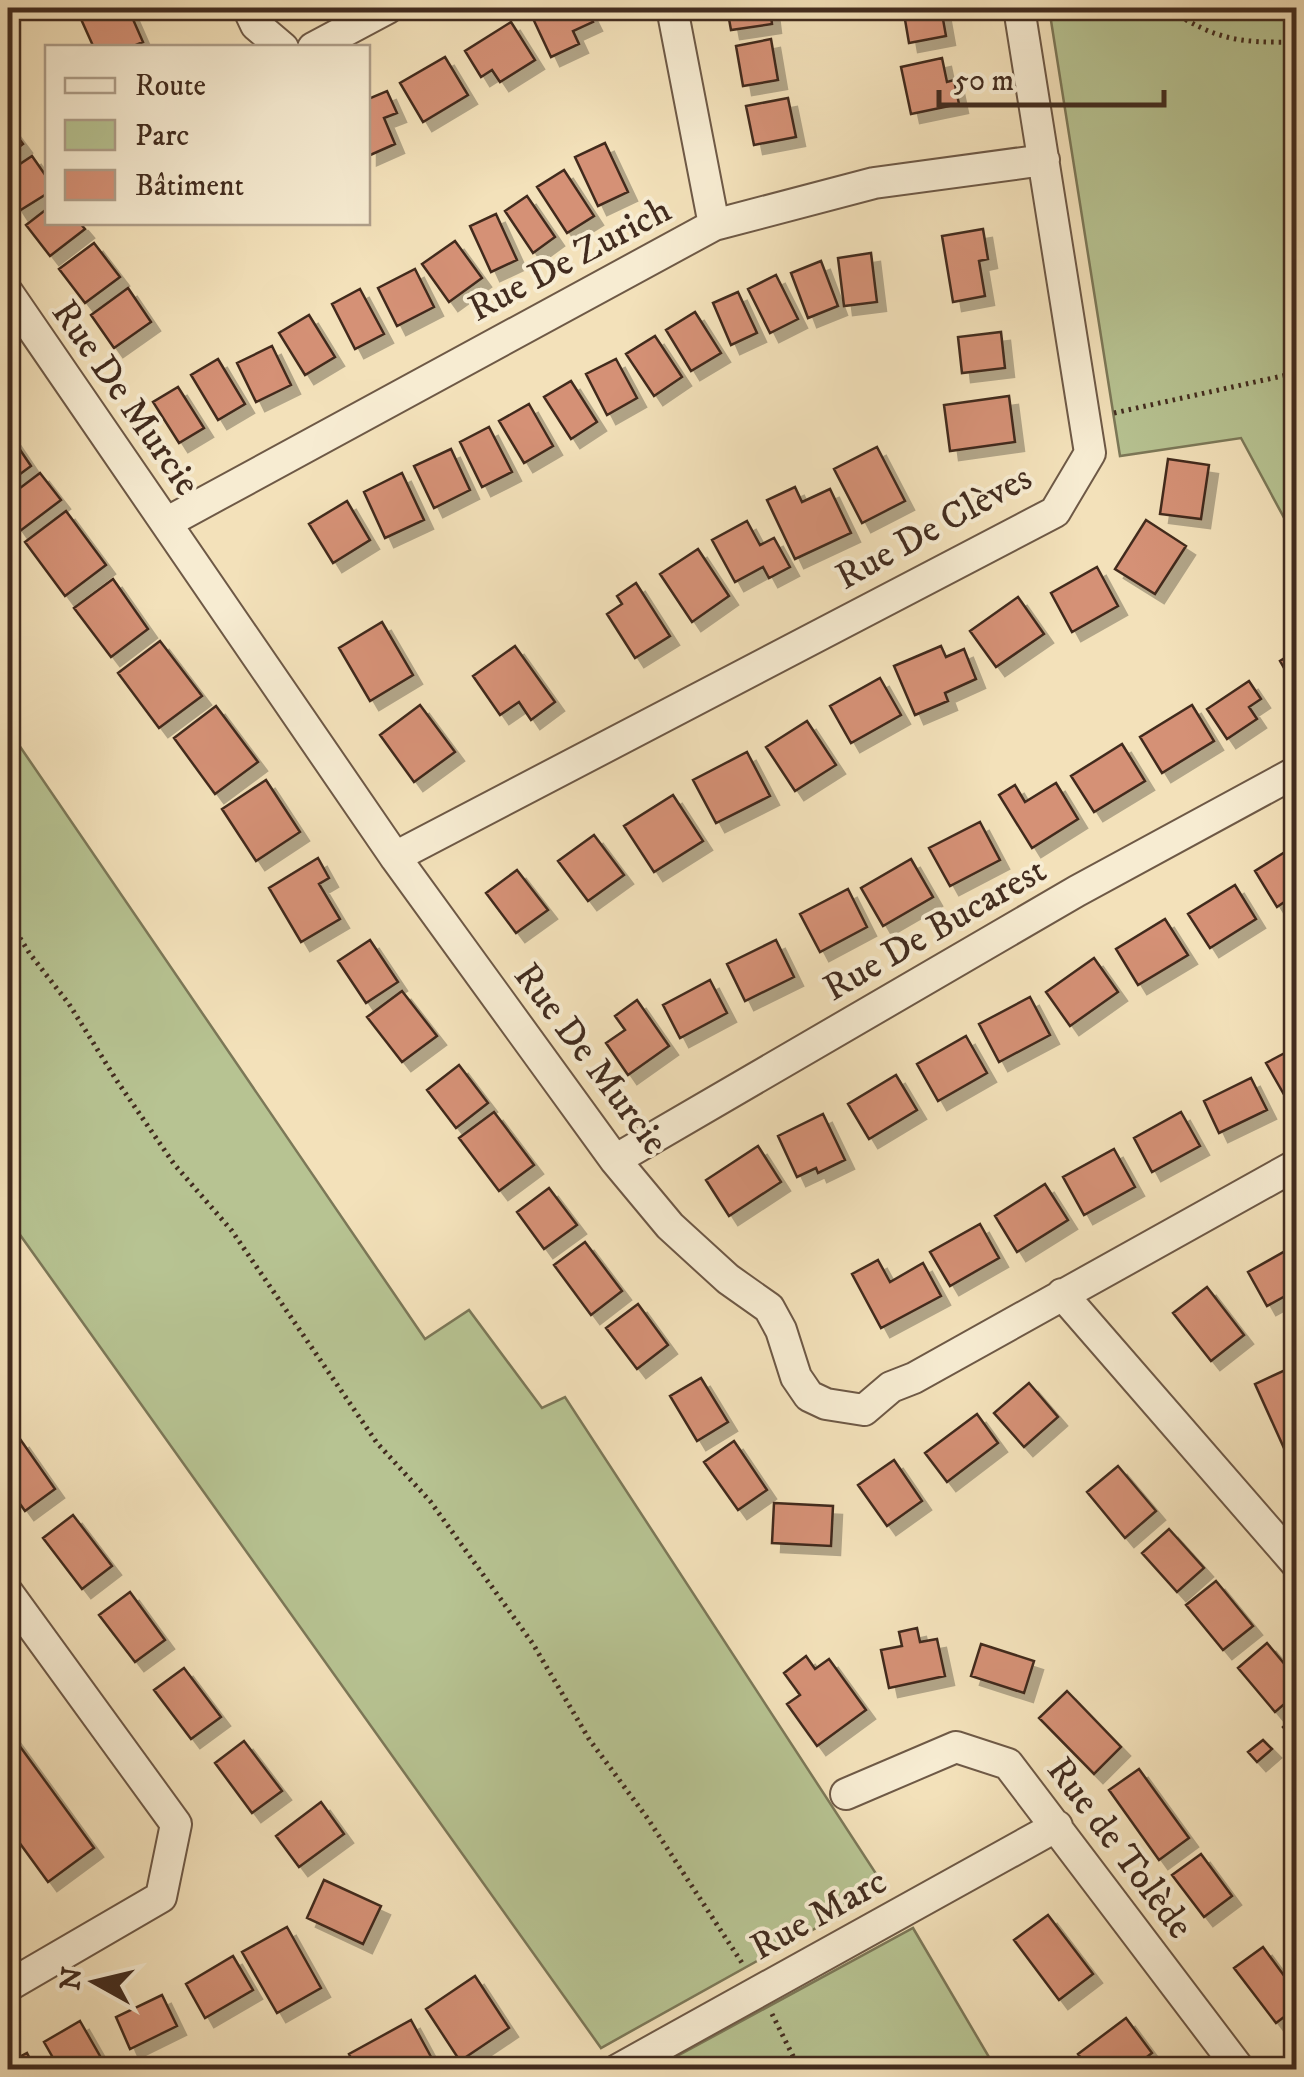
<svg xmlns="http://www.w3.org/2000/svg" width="1304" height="2077" viewBox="0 0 1304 2077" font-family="'IM FELL DW Pica',serif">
	<defs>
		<filter id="shadow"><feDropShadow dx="9" dy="9" stdDeviation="0" flood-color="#0004"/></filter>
	</defs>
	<rect width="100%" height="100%" fill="#f3e1ba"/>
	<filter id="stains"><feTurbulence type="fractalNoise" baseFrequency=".002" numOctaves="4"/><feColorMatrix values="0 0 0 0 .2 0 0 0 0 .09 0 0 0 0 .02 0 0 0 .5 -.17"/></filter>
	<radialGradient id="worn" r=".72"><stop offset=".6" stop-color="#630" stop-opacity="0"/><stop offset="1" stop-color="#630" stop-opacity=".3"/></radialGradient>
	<path fill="#b7c392" stroke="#7c7858" stroke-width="2.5" d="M1049,8h247v532l-55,-102 -121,18z
		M8,729l417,610 44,-29 73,98 23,-11 321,492 -285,159 -593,-830z
		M913,1928l83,141h-339v-2z"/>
	<path fill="#d59176" stroke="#422c1f" stroke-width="2.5" filter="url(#shadow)" d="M76,8h52l15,34 -14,6h-35z
		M534,8h52l7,14 -20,9 6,13 -28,13 -22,-47z
		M727,8h43l2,16 -41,6z
		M903,8h38l5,28 -37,7z
		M511,22l24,38 -35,22 -8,-12 -11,7 -16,-26z
		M771,39l7,41 -35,6 -7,-40z
		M445,57l23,38 -45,27 -23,-39z
		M942,58l5,24 7,-2 5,24 -48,10 -10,-47z
		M387,91l10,22 -13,5 11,26 -27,12v-57z
		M788,98l8,39 -42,8 -8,-39z
		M8,124l15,20 -15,11z
		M605,143l23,49 -30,14 -23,-49z
		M32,156l16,23v14l-29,18 -11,-17v-22z
		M564,170l30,46 -27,17 -30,-46z
		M527,196l28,41 -22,16 -28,-42z
		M48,208v14h31l6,7 -35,27 -24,-31z
		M496,214l21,46 -26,12 -21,-46z
		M983,229l5,30 -9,2 6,35 -32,6 -11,-66z
		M455,241l27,37 -33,24 -27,-38z
		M94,243l26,34 -35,26 -26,-34z
		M871,253l6,49 -33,4 -6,-48z
		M821,261l17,45 -30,12 -17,-45z
		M415,269l19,38 -37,19 -19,-38z
		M776,275l22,44 -28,14 -22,-44z
		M128,288l23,34 -37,26 -23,-33z
		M360,289l24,45 -29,15 -23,-45z
		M738,292l19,41 -26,12 -18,-42z
		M695,312l26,41 -30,18 -25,-41z
		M309,315l26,42 -30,18 -26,-42z
		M1001,332l4,36 -43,5 -4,-36z
		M655,336l27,41 -28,19 -28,-42z
		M272,346l19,39 -35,17 -19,-39z
		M218,359l27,45 -27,16 -27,-45z
		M616,359l21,39 -30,17 -21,-41z
		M571,381l26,41 -26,17 -27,-42z
		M178,387l26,41 -25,15 -26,-41z
		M1009,396l6,46 -65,9 -6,-46z
		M529,404l24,42 -29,17 -25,-42z
		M489,427l23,45 -30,15 -22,-45z
		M8,432l23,34 -23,17z
		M877,447l28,54 -43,22 -28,-54z
		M451,449l19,41 -36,18 -20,-42z
		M1168,459l41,6 -8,54 -41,-5z
		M40,473l21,27 -41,31 -12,-17v-17z
		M402,473l22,47 -39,18 -21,-46z
		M795,487l7,15 28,-13 21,44 -56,26 -28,-59z
		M347,501l23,39 -37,23 -24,-39z
		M66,511l40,54 -41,31 -40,-54z
		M1146,520l40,26 -31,48 -40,-25z
		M747,521l13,24 14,-7 16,29 -21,11 -6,-11 -28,15 -23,-42z
		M698,549l31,47 -37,26 -32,-48z
		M1097,567l21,39 -46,26 -21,-39z
		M113,579l35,50 -37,28 -37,-49z
		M636,583l34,53 -35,22 -28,-44 15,-10 -5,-8z
		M1018,597l26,37 -48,33 -26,-36z
		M382,622l31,53 -43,26 -31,-53z
		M160,641l42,55 -43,32 -41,-55z
		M515,646l40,56 -24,18 -12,-18 -19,13 -27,-39z
		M941,646l5,11 18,-8 12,30 -31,14 3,8 -33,14 -21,-49z
		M1296,651v38l-16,-28z
		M880,678l21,37 -50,28 -21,-37z
		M1249,681l12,18 -12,8 8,12 -30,20 -20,-30z
		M420,705l35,47 -41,30 -34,-47z
		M1192,705l22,36 -52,32 -22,-36z
		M216,706l42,56 -43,32 -41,-56z
		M807,721l29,44 -41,26 -29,-44z
		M1122,744l23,37 -51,31 -23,-36z
		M747,752l23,44 -54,27 -23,-43z
		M266,780l34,52 -44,29 -34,-52z
		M1056,783l22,36 -46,29 -33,-53 16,-10 10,17z
		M673,795l30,46 -49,31 -30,-46z
		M980,822l20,38 -50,26 -21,-38z
		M594,835l30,40 -36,26 -30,-40z
		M1296,845v49l-19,13 -22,-36z
		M318,858l11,20 -10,6 21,35 -39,23 -32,-54z
		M911,859l22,38 -50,29 -22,-38z
		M517,870l31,40 -32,23 -30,-40z
		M1235,885l21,34 -46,29 -22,-34z
		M848,889l19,38 -47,25 -20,-38z
		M1165,919l23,36 -50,30 -22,-36z
		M370,940l28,42 -32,21 -28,-42z
		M776,940l18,37 -49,24 -18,-37z
		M1094,958l24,34 -48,34 -24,-34z
		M710,980l17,33 -47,25 -17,-33z
		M402,991l35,45 -35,26 -35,-45z
		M1030,997l20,38 -51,27 -20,-38z
		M637,1000l32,46 -41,29 -22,-32 19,-13 -10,-14z
		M966,1036l21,37 -49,28 -21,-37z
		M1296,1047v45l-10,6 -20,-35z
		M459,1065l29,38 -32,25 -29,-38z
		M896,1075l21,35 -48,29 -21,-35z
		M1251,1078l16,32 -48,23 -15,-32z
		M494,1112l40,53 -35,26 -40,-53z
		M1181,1112l19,34 -48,26 -18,-34z
		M823,1114l22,46 -27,13 -2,-5 -19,9 -19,-41z
		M758,1146l23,36 -52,34 -23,-36z
		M1114,1149l21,38 -51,28 -21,-38z
		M1045,1184l23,36 -51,32 -22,-36z
		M549,1188l28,37 -33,24 -27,-37z
		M980,1224l19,34 -49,28 -20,-34z
		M585,1242l37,49 -31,24 -37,-50z
		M1296,1245v45l-29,16 -19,-34z
		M878,1260l12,22 33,-19 18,33 -60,32 -29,-54z
		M1207,1287l37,48 -33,26 -38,-48z
		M638,1304l30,41 -31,24 -31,-41z
		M1294,1366l2,6v81l-8,4 -33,-73z
		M701,1378l27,44 -31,19 -27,-45z
		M1029,1383l29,34 -34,30 -30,-34z
		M977,1414l21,29 -51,39 -22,-29z
		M20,1439l35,50 -30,22 -17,-24v-39z
		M734,1441l33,49 -29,20 -34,-48z
		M894,1460l28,41 -35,25 -29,-41z
		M1118,1466l38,45 -31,27 -38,-46z
		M774,1503l59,3 -2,40 -59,-3z
		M73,1515l39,51 -30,23 -39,-51z
		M1169,1529l35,39 -27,24 -35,-39z
		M1216,1581l37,45 -30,24 -37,-45z
		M130,1592l35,48 -30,22 -36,-47z
		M917,1628l3,14 17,-3 8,37 -56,12 -8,-38 21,-4 -3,-14z
		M1267,1643l29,35v16l-21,18 -37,-44z
		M981,1644l53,17 -10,32 -53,-17z
		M806,1656l9,13 14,-10 37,51 -49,36 -30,-42 13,-9 -16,-22z
		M184,1668l37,49 -30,22 -37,-49z
		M1067,1691l54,56 -27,27 -55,-56z
		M1296,1715v27l-13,-15z
		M8,1730l86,118 -46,34 -40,-55z
		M1263,1740l9,9 -15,13 -9,-10z
		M244,1741l38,50 -30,22 -37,-50z
		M1139,1769l50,69 -30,22 -50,-70z
		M321,1802l23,32 -45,33 -23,-31z
		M1201,1854l31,42 -28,21 -32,-42z
		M324,1880l57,26 -18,38 -56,-26z
		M1048,1915l45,59 -34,26 -45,-60z
		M287,1927l34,61 -44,25 -35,-61z
		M1263,1947l33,45v16l-20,15 -42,-55z
		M233,1956l20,34 -48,28 -19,-34z
		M475,1976l34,52 -49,33 -34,-52z
		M162,1995l15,31 -47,23 -14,-32z
		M1126,2018l26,35 -22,17h-41l-11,-16z
		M411,2020l25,46 -6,4h-73l-8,-16z
		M80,2021l28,49h-48l-16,-28z
		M27,2053l9,17h-28v-7z"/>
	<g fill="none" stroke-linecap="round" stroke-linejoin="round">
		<defs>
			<path id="street" d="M248,8l8,17 27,23
				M672,8l42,217
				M313,48l75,-40
				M8,293l387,564 220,303 55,66 58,53 41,29 12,22 15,47 13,19 17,8 38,6 27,-23 23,-9 382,-213
				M166,523l548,-298 160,-42 170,-23
				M395,857l660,-345 35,-59 -71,-445
				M615,1160l462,-269 219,-119
				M1062,1294l234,269
				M8,1593l168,231 -15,73 -153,89
				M846,1794l110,-47 52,17 232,306
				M617,2070l440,-244"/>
		</defs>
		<use href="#street" stroke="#6e5946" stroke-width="34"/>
		<path stroke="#422c1f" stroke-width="5" stroke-dasharray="2.5 5" stroke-linecap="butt" d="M1166,8c51,32 71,35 130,34
			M1114,413l182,-40
			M8,919l22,35 39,50 48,77 57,83 58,67 145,212 53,58 103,143 56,95 59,80 96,147
			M772,2014l28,56"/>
		<use href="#street" stroke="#f7ecd2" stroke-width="30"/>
	</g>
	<g text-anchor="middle" stroke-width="8" stroke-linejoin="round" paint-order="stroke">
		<g font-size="38" fill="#422c1f" stroke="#f7ecd2">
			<text transform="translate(569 258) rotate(-28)" y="13">Rue De Zurich</text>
			<text transform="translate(127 397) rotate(55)" y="13">Rue De Murcie</text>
			<text transform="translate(933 526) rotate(-29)" y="13">Rue De Clèves</text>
			<text transform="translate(934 928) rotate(-30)" y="13">Rue De Bucarest</text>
			<text transform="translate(592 1058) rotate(53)" y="13">Rue De Murcie</text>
			<text transform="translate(1121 1847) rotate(53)" y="13">Rue de Tolède</text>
			<text transform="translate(818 1913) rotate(-29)" y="13">Rue Marc</text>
		</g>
	</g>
	<rect width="1304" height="2077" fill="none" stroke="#f3e1ba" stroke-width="40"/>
	<rect x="10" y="10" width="1284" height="2057" fill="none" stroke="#422c1f" stroke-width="5"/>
	<rect x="20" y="20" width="1264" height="2037" fill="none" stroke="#422c1f" stroke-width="2.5"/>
	<rect x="45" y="45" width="325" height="180" fill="#f7ecd2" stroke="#af9f8a" stroke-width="2.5"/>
	<rect x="65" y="78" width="50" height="15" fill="#f7ecd2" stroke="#af9f8a" stroke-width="2.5"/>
	<text x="135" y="95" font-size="30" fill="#422c1f">Route</text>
	<rect x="65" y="120" width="50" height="30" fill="#b7c392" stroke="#af9f8a" stroke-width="2.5"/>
	<text x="135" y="145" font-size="30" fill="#422c1f">Parc</text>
	<rect x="65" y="170" width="50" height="30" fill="#d59176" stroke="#af9f8a" stroke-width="2.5"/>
	<text x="135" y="195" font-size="30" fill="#422c1f">Bâtiment</text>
	<g transform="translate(95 1982) rotate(278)" stroke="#f7ecd2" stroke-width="8" paint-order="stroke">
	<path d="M0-8L18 38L0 25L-18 38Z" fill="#422c1f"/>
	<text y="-15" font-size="28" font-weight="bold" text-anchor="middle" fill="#422c1f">N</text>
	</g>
	<path d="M939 90v15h225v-15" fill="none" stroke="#422c1f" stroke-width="5"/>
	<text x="954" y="90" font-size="30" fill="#422c1f" stroke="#f7ecd2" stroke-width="8" paint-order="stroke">50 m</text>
	<rect width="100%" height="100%" filter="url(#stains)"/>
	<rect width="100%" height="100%" fill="url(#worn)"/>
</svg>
